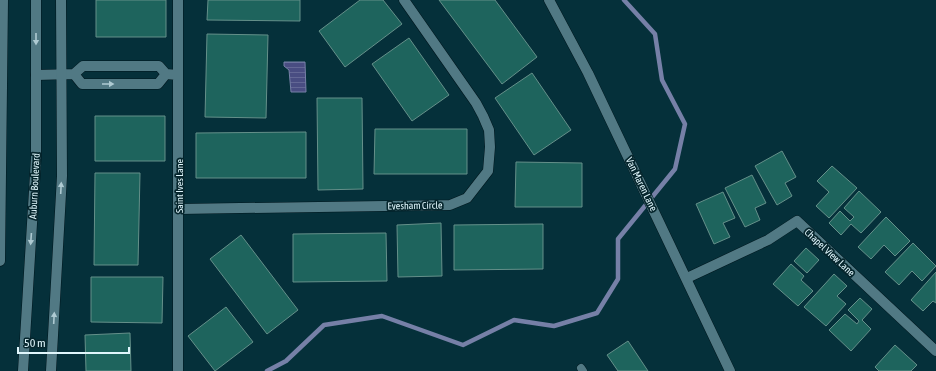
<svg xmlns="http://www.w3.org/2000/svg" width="936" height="371" viewBox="0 0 936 371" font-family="'Asap Condensed',sans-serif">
	<defs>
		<pattern id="water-rules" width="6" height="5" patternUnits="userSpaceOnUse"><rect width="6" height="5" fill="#494d82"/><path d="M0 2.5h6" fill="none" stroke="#636795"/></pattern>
	</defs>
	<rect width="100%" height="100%" fill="#05303a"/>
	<path fill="url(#water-rules)" stroke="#7680a7" d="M284,62h21l1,30h-15l-2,-22 -5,-4z"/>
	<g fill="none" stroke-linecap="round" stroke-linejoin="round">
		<path stroke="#7680a7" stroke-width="4.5" d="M267,371l19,-10 38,-36 58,-9 81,29 51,-25 40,6 43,-13 21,-34v-40l57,-70 10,-45 -23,-44 -7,-46 -31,-34"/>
	</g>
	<path fill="#1e645d" stroke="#65908a" d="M96,0h70v37h-70z
		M208,0h92v21l-93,-1z
		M360,0h23l19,24 -57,43 -26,-36z
		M439,0h56l42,57 -35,27z
		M207,34l61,1 -2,83 -61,-1z
		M409,38l40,57 -37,26 -40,-57z
		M532,73l39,57 -37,25 -39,-57z
		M317,98h45l1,91 -45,1z
		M95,116h70v45h-70z
		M375,129h92v45h-93z
		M306,132v46h-110v-45z
		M782,151l14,26 -11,6 7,13 -15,9 -22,-39z
		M516,162l66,1v44h-67z
		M832,166l25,22 -28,30 -13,-12 13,-14 -12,-11z
		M95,173h45l-2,92h-44z
		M752,175l14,28 -11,5 5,12 -15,7 -20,-39z
		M859,191l22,21 -20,21 -10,-9 -10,11 -12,-12 11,-12 10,10 4,-4 -10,-9z
		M723,192l12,26 -12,5 7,14 -16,7 -18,-40z
		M886,217l24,24 -15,15 -11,-11 -13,14 -13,-12z
		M441,223l1,53 -44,1 -1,-52z
		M543,224v45l-89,1v-45z
		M386,233l1,48 -94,1v-48z
		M241,235l57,75 -31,24 -57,-75z
		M913,243l23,23 -14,15 -10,-10 -13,14 -14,-13z
		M806,248l13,12 -12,13 -13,-12z
		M791,264l13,12 -3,4 12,11 -15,15 -25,-22z
		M936,272v31l-3,-2 -10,10 -12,-11z
		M834,274l13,12 -10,10 9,8 -20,22 -22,-19z
		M91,277h72l-1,46 -71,-1z
		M860,298l12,11 -10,11 9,9 -20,22 -22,-21 16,-16 12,10 2,-3 -11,-11z
		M226,307l27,35 -38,29 -27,-35z
		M130,333l1,38h-45l-1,-36z
		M628,341l20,30h-30l-11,-16z
		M895,345l22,20 -6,6h-32l-4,-4z"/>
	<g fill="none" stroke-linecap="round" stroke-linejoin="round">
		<defs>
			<path id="service" d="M581,368l2,3"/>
			<path id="minor" d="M74,74l8,10h76l8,-10
				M36,75l38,-1 9,-8h76l7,8 12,1
				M179,209l271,-4 17,-7 21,-27 2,-24 -1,-17 -6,-14 -7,-13 -72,-103
				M0,261l3,-261
				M687,278l81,-38 29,-19 139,130
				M178,371v-371"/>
			<path id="secondary" d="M549,0l39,73 142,298
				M23,371l13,-213v-158
				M51,371l11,-195 -1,-176"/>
		</defs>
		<use href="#service" stroke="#00171e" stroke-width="9"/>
		<use href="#minor" stroke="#00171e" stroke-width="11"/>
		<use href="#secondary" stroke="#00171e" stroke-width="11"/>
		<use href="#service" stroke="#517984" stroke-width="8"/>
		<use href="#minor" stroke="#517984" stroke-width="10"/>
		<use href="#secondary" stroke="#517984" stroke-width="10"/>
	</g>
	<defs><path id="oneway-solid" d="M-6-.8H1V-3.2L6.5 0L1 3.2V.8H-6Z"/></defs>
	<g fill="#aecad2">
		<use href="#oneway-solid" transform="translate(36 39) rotate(90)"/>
		<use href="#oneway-solid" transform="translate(108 84)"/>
		<use href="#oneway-solid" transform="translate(61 188) rotate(-87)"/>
		<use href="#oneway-solid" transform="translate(31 239) rotate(94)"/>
		<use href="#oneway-solid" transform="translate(54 318) rotate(-87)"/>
	</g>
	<g text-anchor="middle" stroke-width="3.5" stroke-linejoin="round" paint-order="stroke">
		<g font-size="10" fill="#e0f6fc" stroke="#06262d">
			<text transform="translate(642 184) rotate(64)" y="4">Van Maren Lane</text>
			<text transform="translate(34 186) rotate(-87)" y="4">Auburn Boulevard</text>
			<text transform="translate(179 186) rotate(-90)" y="4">Saint Ives Lane</text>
			<text transform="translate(415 205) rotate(-1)" y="4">Evesham Circle</text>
			<text transform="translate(830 252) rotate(43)" y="4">Chapel View Lane</text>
		</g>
	</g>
	<path d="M18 347v6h111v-6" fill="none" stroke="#e0f6fc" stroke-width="2"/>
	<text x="24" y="347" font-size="12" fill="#e0f6fc" stroke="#06262d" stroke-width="3" paint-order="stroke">50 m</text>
</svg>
